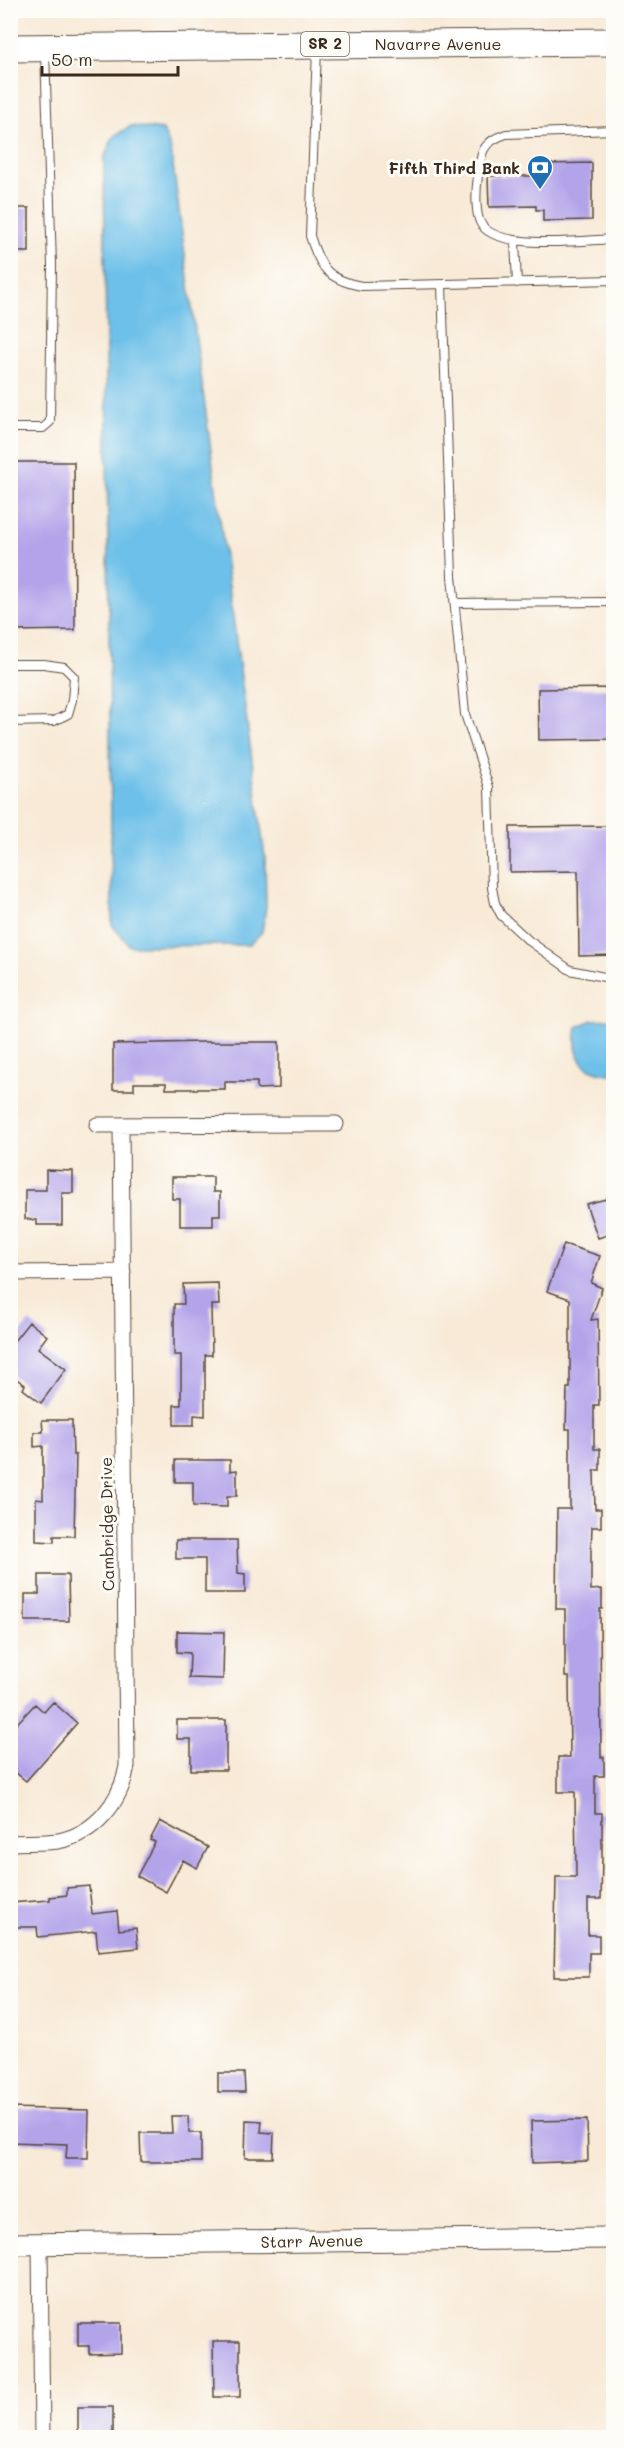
<svg xmlns="http://www.w3.org/2000/svg" width="624" height="2448" viewBox="0 0 624 2448" font-family="Mali,sans-serif">
	<rect width="100%" height="100%" fill="#fdfcf7"/>
	<filter id="ink" filterUnits="userSpaceOnUse"><feTurbulence type="fractalNoise" baseFrequency=".0167" numOctaves="2"/><feDisplacementMap in="SourceGraphic" scale="12" xChannelSelector="R" yChannelSelector="G"/><feConvolveMatrix kernelMatrix="1 2 1 2 8 2 1 2 1" color-interpolation-filters="sRGB"/></filter>
	<filter id="wash" filterUnits="userSpaceOnUse"><feTurbulence type="fractalNoise" baseFrequency=".008" numOctaves="4" result="noise"/><feDisplacementMap in="SourceGraphic" scale="24" xChannelSelector="R" yChannelSelector="G"/><feGaussianBlur stdDeviation="1.35" result="paint"/><feColorMatrix in="noise" values="0 0 0 0 0 0 0 0 0 0 0 0 0 0 0 0 0 1.4 0 .05"/><feComposite in="paint" operator="in"/></filter>
	<g filter="url(#wash)">
		<rect width="100%" height="100%" fill="#f8ead7"/>
		<path fill="#6dc0e9" stroke="#547584" stroke-width="1.5" d="M131,126l32,4 8,20 94,708 1,49 -4,25 -13,13 -119,1 -18,-21 -8,-767 10,-22z
			M613,1019v55c-32,-1 -41,-18 -36,-47l15,-7z"/>
		<g id="blocks">
			<path fill="#b3a4ea" d="M592,163v57l-49,1v-11h-7v-4l-47,1 -1,-31h48l-1,-4h7v-8z
				M10,208h19v44h-19z
				M10,462h64l1,168 -65,1z
				M614,688v51l-75,1 -1,-51z
				M614,826v129l-35,1 -1,-85 -68,1v-45z
				M203,1042h76v46l-22,1v-7h-32v7h-59v-6h-32v7h-21v-46z
				M46,1170l27,1v22h-11v32h-25v-5l-12,-1v-29h21z
				M172,1177h41v15h7v23h-7v11h-33v-27h-8z
				M614,1197v36l-16,5 -12,-34z
				M564,1244l36,12 -9,27 11,5 -11,32 7,-1 1,86h-5v44h6v21h-6l1,39h6v18h-9l-1,23v40l11,-1v20h-2l1,148h3v19h-9v37h7v46l-1,40h-13v36h11v18h-10v24h-35l2,-100h20l-1,-85h-17v-35h12l-1,-80h-4v-68h-9l1,-100h13v-80h-4l1,-41h3v-89l-23,-8z
				M218,1283l1,22h-8l1,50h-7v61l-11,-1v10h-20v-20h7v-50h-7v-51h10l-1,-20z
				M29,1322l18,14 -9,12 28,21 -25,34 -18,-14 2,-4 -15,-11v-28z
				M42,1420h30l1,35h3l-2,81h-20v6l-18,-1v-42l7,1v-54l-9,1v-15h9z
				M175,1460h55v11l7,-1v26h-10v11l-34,-1v-24h-18z
				M176,1540h61l1,33 7,1v19h-40v-34h-29z
				M39,1575h29l1,46h-44v-27h14z
				M177,1631l47,1 -1,47 -34,-1 1,-25 -13,-1z
				M53,1702l24,21 -51,58 -16,-13v-37l25,-27 9,8z
				M177,1720h49v50h-35v-31h-14z
				M160,1821l48,26 -11,21 -14,-8 -17,32 -29,-16 18,-34 -5,-2z
				M89,1886l3,28 25,-3 2,19 17,-2 2,20 -40,4 -2,-21 -58,6 -1,-10h-27v-24l40,-3v-3l17,-2v-7z
				M218,2073h26l1,19h-27z
				M10,2108l79,2 -1,48h-22l1,-14 -57,-2z
				M171,2116h17l1,17h12v29h-60l-1,-29h32z
				M246,2120l16,1 -1,11 13,1 -1,25h-28z
				M587,2120l1,41 -56,2 -1,-42z
				M78,2323h43v30l-32,1v-8h-11z
				M213,2341h27v56h-26z
				M78,2407h35v26h-35z"/>
		</g>
	</g>
	<g filter="url(#ink)">
		<use href="#blocks" fill-opacity="0" stroke="#57473a" stroke-width="1.5"/>
		<g fill="none" stroke-linecap="round" stroke-linejoin="round">
			<defs>
				<path id="lane" d="M317,49l-7,187c10,32 18,44 52,50l252,-6
					M614,130l-108,4c-24,8 -25,18 -28,42 -2,13 -3,35 2,46 14,30 105,18 134,17
					M515,242l2,41
					M442,285l10,291 13,138 24,73 3,101 3,15 6,12 27,25 42,30 44,9
					M10,428h33l7,-6 2,-157 -7,-213
					M455,603l159,-1
					M10,664h34l20,3 10,10 -2,23 -4,14 -14,7 -44,1"/>
				<path id="street" d="M97,1125l239,-1
					M10,1273l113,-1
					M10,1843c16,-1 32,0 48,-2 37,-7 63,-39 69,-75l-6,-641
					M40,2244l2,194"/>
				<path id="secondary" d="M10,2244l604,-6"/>
				<path id="highway" d="M10,48l604,-6"/>
			</defs>
			<use href="#lane" stroke="#57473a" stroke-width="10"/>
			<use href="#street" stroke="#57473a" stroke-width="17"/>
			<use href="#secondary" stroke="#57473a" stroke-width="23"/>
			<use href="#highway" stroke="#57473a" stroke-width="29"/>
			<use href="#lane" stroke="#fff" stroke-width="8"/>
			<use href="#street" stroke="#fff" stroke-width="15"/>
			<use href="#secondary" stroke="#fff" stroke-width="21"/>
			<use href="#highway" stroke="#fff" stroke-width="27"/>
		</g>
	</g>
	<defs>
		<symbol id="bank-pin" viewBox="-11 -11 22 30"><path d="M0 17L-7.5 6A9.5 9.5 0 1 1 7.5 6Z" fill="#1f6fb2" stroke="#fdfcf7"/><path d="M-6-4H6V4H-6ZM0-2.3a2.3 2.3 0 1 0 0 4.6a2.3 2.3 0 1 0 0-4.6Z" fill="#fff"/></symbol>
	</defs>
	<g fill-rule="evenodd">
		<use href="#bank-pin" x="525" y="153" width="30" height="40"/>
	</g>
	<g text-anchor="middle" stroke-width="6" stroke-linejoin="round" paint-order="stroke">
		<rect fill="#fdfcf7" stroke="#75695f" stroke-width="1.5" x="301" y="32" width="48" height="24" rx="4.5"/>
		<g font-size="15" font-weight="bold" fill="#3b2a1e">
			<text x="325" y="49">SR 2</text>
		</g>
		<g font-size="16" fill="#3b2a1e" stroke="#fdfcf7">
			<text x="438" y="50">Navarre Avenue</text>
			<text transform="translate(107 1524) rotate(-91)" y="6">Cambridge Drive</text>
			<text transform="translate(312 2241) rotate(-1)" y="6">Starr Avenue</text>
		</g>
		<g font-size="16" font-weight="bold" fill="#3b2a1e" stroke="#fdfcf7" text-anchor="end">
			<text x="520" y="174">Fifth Third Bank</text>
		</g>
	</g>
	<rect width="624" height="2448" fill="none" stroke="#fdfcf7" stroke-width="36"/>
	<path d="M42 66v9h136v-9" fill="none" stroke="#3b2a1e" stroke-width="3"/>
	<text x="51" y="66" font-size="18" fill="#3b2a1e" stroke="#fdfcf7" stroke-width="4.5" paint-order="stroke">50 m</text>
</svg>
